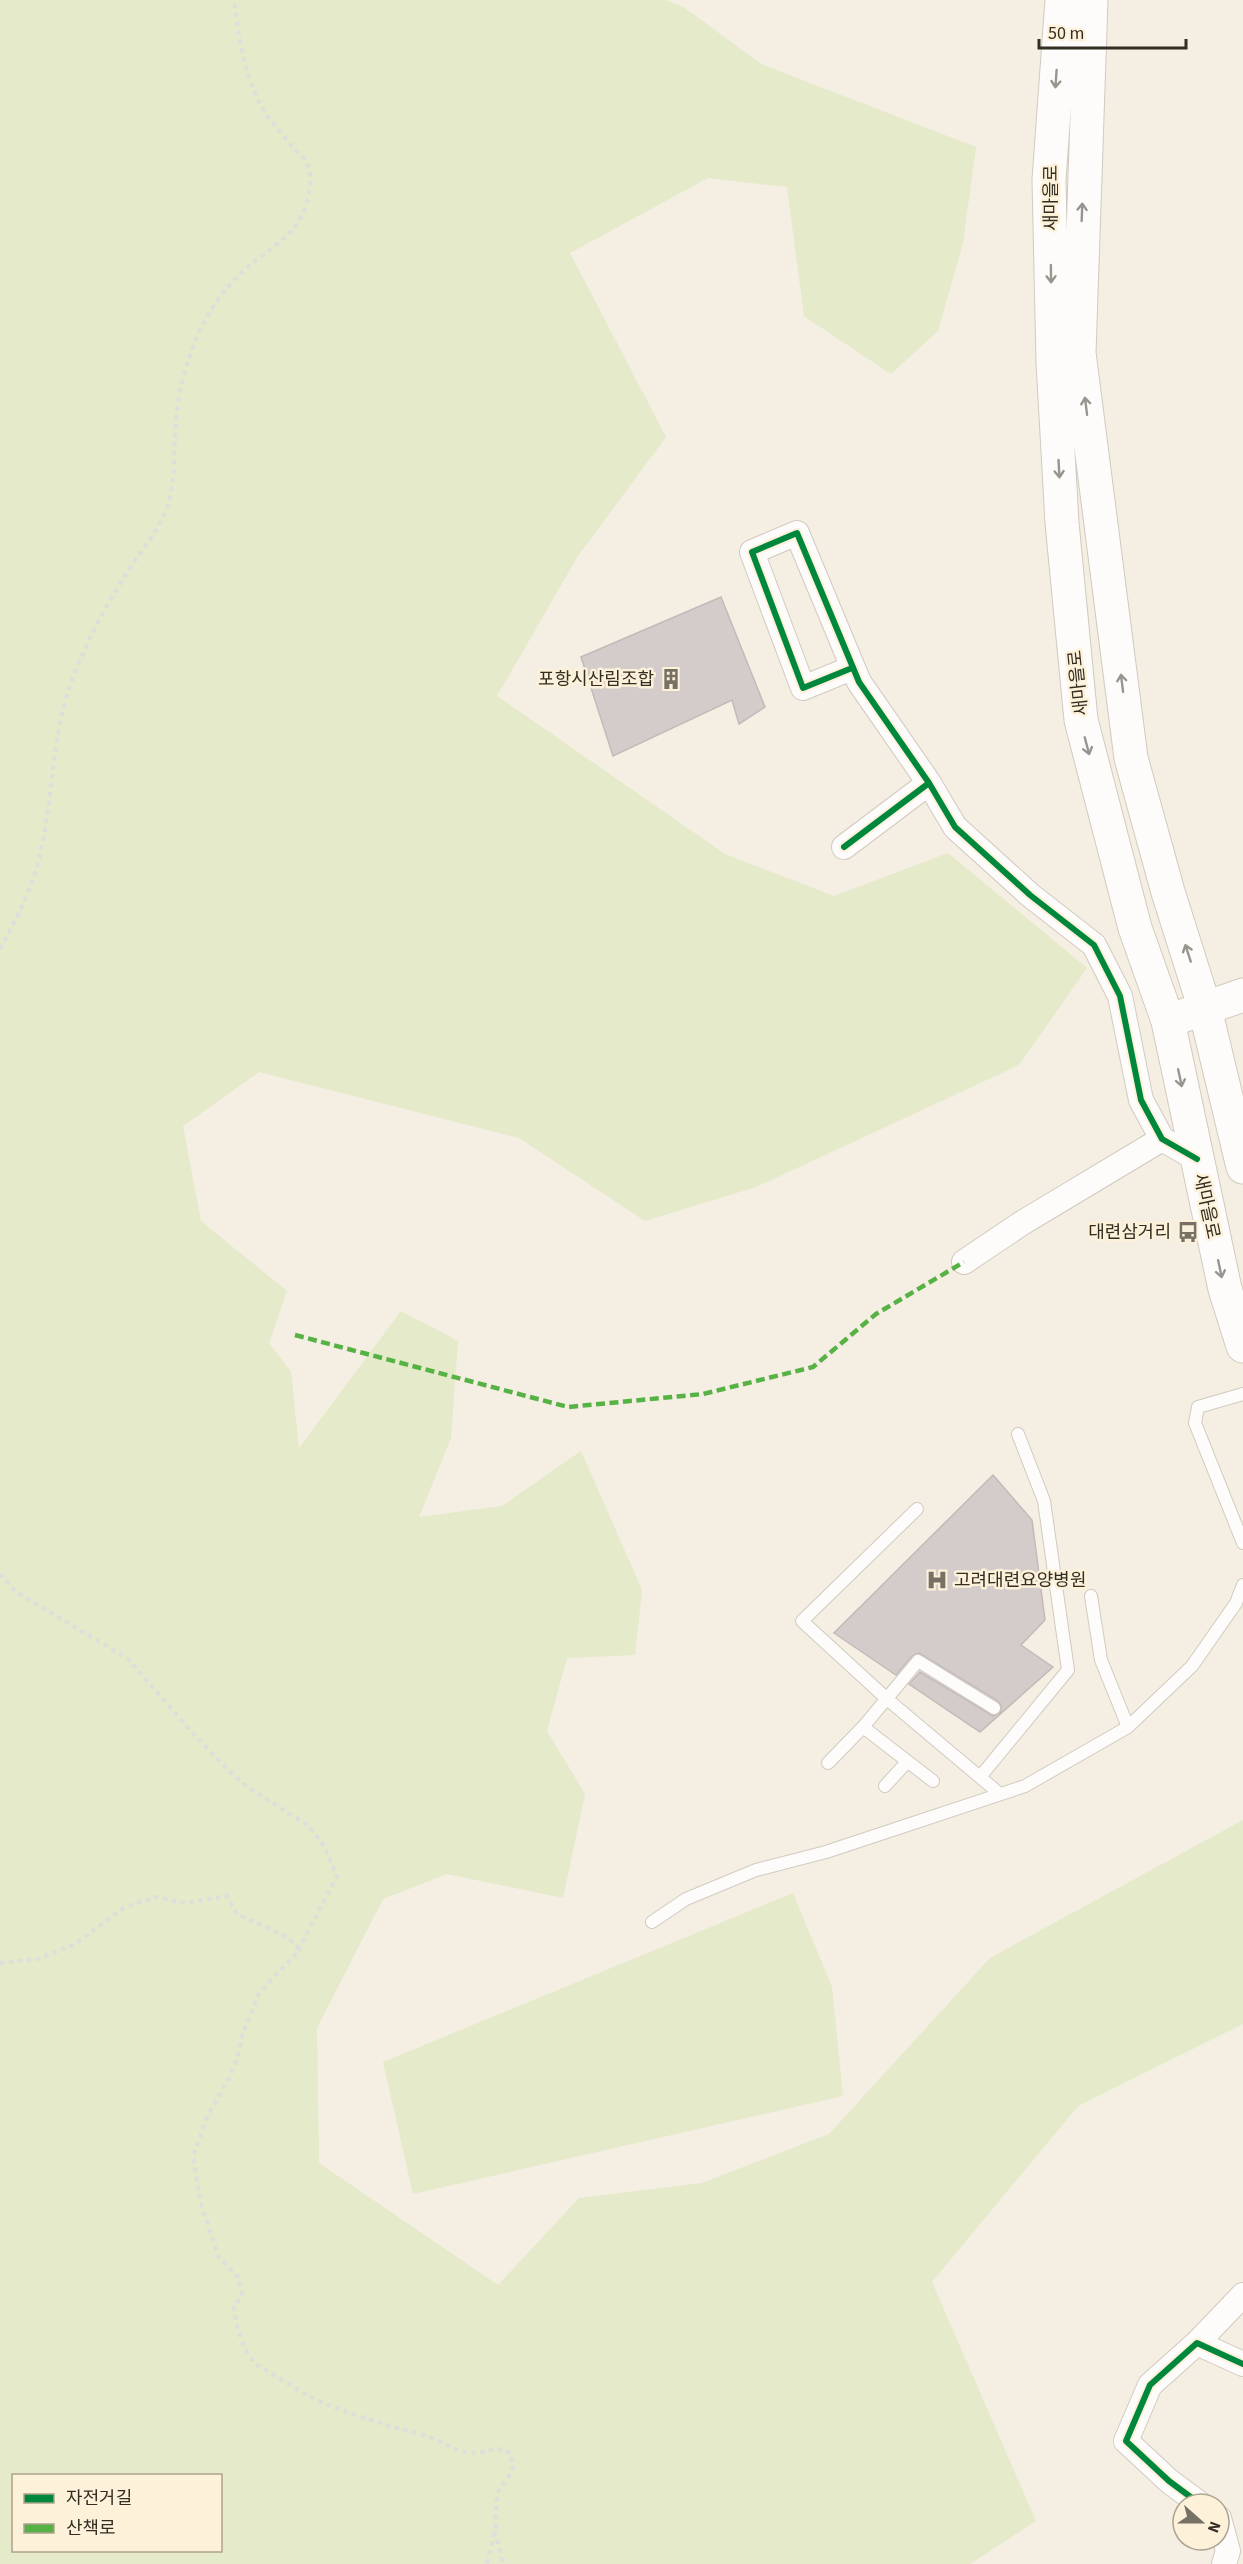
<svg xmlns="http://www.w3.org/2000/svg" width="1243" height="2564" viewBox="0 0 1243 2564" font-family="'Source Sans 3','Noto Sans KR',sans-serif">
	<rect width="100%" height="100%" fill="#f5eee2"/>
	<path fill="#e4eaca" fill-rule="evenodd" d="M0,0h666l19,8 76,56 215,83 -13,96 -25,88 -47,43 -87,-58 -17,-129 -79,-9 -138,75 96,184 -88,119 -81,140 228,158 109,42 114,-43 139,115 -68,97 -263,122 -111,34 -126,-83 -260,-66 -76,54 18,95 86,70 -18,52 22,29 8,76 102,-137 57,30 -7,97 -32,79 83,-11 79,-55 61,139 -7,65 -68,3 -20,73 38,63 -22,104 -116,-24 -64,25 -66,129 2,135 179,122 81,-87 123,-15 127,-49 161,-176 253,-138v204l-165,82 -146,176 104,239 -66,43h-970zM14,2476h206v74h-206z
		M793,1893l39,94 11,109 -430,98 -30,-132z"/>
	<path fill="#d4cccb" stroke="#c2bab9" stroke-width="1.5" d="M721,597l44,110 -26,17 -7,-24 -119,56 -32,-99z
		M993,1475l39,45 13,100 -24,25 32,22 -73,65 -71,-48 11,-12 73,44 8,-4v-7l-3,-4 -79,-48 -7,3 -16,19 -62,-42z"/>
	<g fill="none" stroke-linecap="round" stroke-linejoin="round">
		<defs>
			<path id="lane" d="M1243,1394l-45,13 -3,16 48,120
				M917,1509l-115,112 85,78 113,95
				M1091,1596l10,64 27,67
				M863,1727l70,54
				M828,1763l35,-36 55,-66 76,47
				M980,1777l88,-107 -24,-169 -26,-67
				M885,1786l22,-24
				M652,1922l34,-23 70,-29 70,-18 199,-66 103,-59 64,-61 44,-63 7,-18"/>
			<path id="street" d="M929,783l26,44 75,68 64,50 26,51 21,104 21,39 35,20
				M844,847l85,-64 -70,-101 -62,-149 -45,19 51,136 49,-20
				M964,1262l58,-39 140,-84
				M1197,2343l46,-48
				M1200,2504l-31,-23 -43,-40 24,-56 47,-42 46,21
				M1219,2518l9,33 -4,13"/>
			<path id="secondary" d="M1168,1021l75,-26"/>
			<path id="primary" d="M1062,0l-13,180 4,182 9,161 19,197 54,208 33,93 57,268 18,57
				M1091,0l-12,353 52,405 37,134 37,117 38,158"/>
		</defs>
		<use href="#lane" stroke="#d0cac0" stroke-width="14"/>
		<use href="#street" stroke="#d0cac0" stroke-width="26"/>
		<use href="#secondary" stroke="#d0cac0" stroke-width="35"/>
		<use href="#primary" stroke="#d0cac0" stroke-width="35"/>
		<path stroke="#e0deda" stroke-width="4" stroke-dasharray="4.5 4.5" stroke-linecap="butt" d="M0,949c17,-32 33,-62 41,-98 11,-51 11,-105 26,-156 13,-41 35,-83 58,-119 14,-24 35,-45 43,-72 7,-22 6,-46 7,-69 1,-29 7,-60 18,-88 9,-24 23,-48 41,-67 32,-34 71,-41 76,-95 2,-24 -6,-25 -19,-40 -10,-13 -25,-28 -32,-43 -15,-30 -21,-68 -25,-102
			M0,1574l15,17 113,68 60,69 39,41 19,17 64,41 14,19 13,30 -39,75
			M0,1963l38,-4 37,-15 50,-37 31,-10 29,6 42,-7 10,18 46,21 14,10v8l-38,40 -16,40 -6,26 -8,19 -21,37 -15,42 8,47 17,52 20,21 4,19 -8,11c2,20 9,44 23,58 23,13 45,29 69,39 31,13 64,22 97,31 31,9 38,26 73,13l15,5 2,17 -16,23 -2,38 -8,33
			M495,2531l8,33"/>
		<use href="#lane" stroke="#fefcfb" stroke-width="12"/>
		<use href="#street" stroke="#fefcfb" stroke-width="24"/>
		<use href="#secondary" stroke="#fefcfb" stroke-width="33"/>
		<use href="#primary" stroke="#fefcfb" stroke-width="33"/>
		<path stroke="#56b245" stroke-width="4.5" stroke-dasharray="9 4.5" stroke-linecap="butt" d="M295,1335l273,72 135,-13 110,-27 63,-53 88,-52"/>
		<defs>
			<path id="cycleway" d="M929,783l26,44 75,68 64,50 26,51 21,104 21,39 35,20
				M844,847l85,-64 -70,-101 -62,-149 -45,19 51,136 49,-20
				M1200,2504l-31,-23 -43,-40 24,-56 47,-42 46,21"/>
		</defs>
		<use href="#cycleway" stroke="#fdf1da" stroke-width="10"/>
		<use href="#cycleway" stroke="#00873e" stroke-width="6"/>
	</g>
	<defs><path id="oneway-shaft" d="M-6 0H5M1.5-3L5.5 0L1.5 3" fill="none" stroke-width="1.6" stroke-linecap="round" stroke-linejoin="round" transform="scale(1.5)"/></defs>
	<g stroke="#98948e">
		<use href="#oneway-shaft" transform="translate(1056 79) rotate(94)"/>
		<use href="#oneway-shaft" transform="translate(1082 212) rotate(-88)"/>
		<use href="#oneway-shaft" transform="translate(1051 274) rotate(89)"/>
		<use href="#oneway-shaft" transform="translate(1086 406) rotate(-97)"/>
		<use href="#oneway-shaft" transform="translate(1059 469) rotate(87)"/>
		<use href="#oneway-shaft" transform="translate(1122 683) rotate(-97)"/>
		<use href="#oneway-shaft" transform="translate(1087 746) rotate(75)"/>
		<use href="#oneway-shaft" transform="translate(1188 953) rotate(-108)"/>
		<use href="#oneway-shaft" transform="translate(1180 1078) rotate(78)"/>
		<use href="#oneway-shaft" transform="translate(1220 1269) rotate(78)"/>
	</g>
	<defs>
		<symbol id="building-bare" viewBox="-9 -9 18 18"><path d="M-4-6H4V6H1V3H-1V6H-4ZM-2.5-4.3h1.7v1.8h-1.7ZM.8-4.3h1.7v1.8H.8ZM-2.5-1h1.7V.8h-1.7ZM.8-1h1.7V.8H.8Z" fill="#777165" stroke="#fdf1da" stroke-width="2.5" paint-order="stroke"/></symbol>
		<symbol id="bus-bare" viewBox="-9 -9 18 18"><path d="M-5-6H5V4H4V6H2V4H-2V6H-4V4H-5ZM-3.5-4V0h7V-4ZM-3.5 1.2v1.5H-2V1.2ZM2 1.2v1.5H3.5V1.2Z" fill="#777165" stroke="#fdf1da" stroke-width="2.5" paint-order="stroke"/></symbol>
		<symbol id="hospital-bare" viewBox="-9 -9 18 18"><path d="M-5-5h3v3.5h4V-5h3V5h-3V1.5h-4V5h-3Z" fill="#777165" stroke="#fdf1da" stroke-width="2.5" paint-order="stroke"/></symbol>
	</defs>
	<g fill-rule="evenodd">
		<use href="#building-bare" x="656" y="664" width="30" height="30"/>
		<use href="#bus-bare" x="1173" y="1217" width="30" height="30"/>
		<use href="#hospital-bare" x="922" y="1565" width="30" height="30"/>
	</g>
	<g text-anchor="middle" stroke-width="5" stroke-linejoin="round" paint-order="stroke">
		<g font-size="18" fill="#332d22" stroke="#fdf1da">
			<text transform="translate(1051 198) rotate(-90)" y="6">새마을로</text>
			<text transform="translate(1078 683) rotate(-96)" y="6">새마을로</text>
			<text transform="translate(1207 1206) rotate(78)" y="6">새마을로</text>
		</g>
		<g font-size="18" fill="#332d22" stroke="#fdf1da" text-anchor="end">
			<text x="654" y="685">포항시산림조합</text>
			<text x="1171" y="1238">대련삼거리</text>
			<text x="954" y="1586" text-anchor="start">고려대련요양병원</text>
		</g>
	</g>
	<rect x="12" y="2474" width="210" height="78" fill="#fdf1da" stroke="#aca390" stroke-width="1.5"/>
	<rect x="24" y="2494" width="30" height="9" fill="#00873e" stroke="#aca390" stroke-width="1.5"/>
	<text x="66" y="2504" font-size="18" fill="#332d22">자전거길</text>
	<rect x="24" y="2524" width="30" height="9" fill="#56b245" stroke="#aca390" stroke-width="1.5"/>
	<text x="66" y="2534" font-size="18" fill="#332d22">산책로</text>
	<g transform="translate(1201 2522) rotate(111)"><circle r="28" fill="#fdf1da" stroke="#aca390" stroke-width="1.5"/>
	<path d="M0-4.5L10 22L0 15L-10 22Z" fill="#777165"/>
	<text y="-9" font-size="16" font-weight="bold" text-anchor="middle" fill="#332d22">N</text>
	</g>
	<path d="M1039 39v9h147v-9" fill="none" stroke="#332d22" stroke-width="3"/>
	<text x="1048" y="39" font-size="18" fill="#332d22" stroke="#fdf1da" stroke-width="4.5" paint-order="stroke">50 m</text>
</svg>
